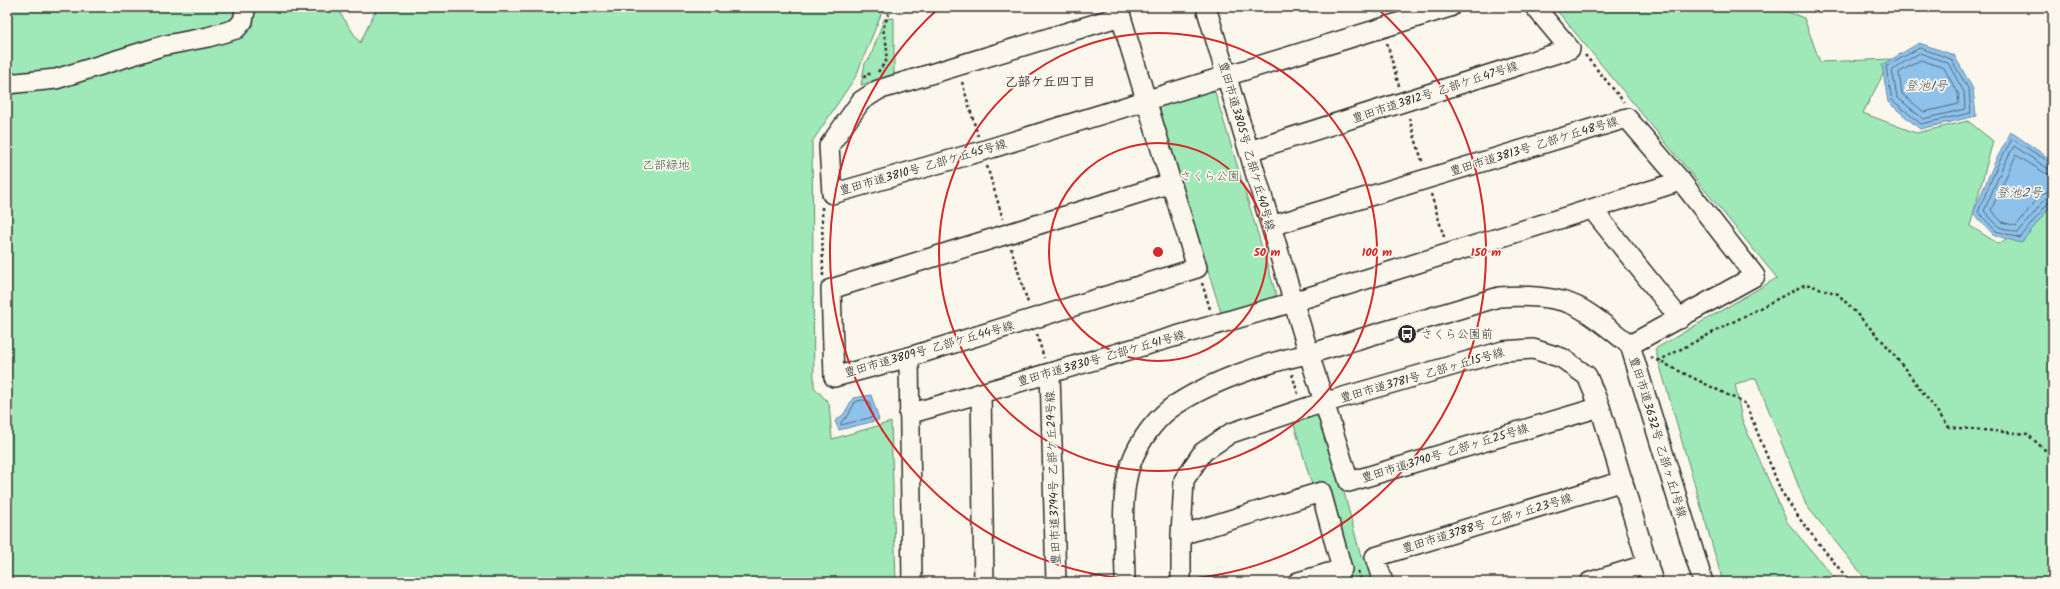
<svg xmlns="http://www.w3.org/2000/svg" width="2060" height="589" viewBox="0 0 2060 589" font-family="Kalam,'Klee One',sans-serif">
	<rect width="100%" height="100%" fill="#fbf7ec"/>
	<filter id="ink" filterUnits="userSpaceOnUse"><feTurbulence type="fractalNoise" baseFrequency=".025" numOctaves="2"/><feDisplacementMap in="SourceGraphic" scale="8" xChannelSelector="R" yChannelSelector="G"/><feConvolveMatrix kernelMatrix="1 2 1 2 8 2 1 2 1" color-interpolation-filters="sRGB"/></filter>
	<g filter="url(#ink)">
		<path fill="#9fe8b7" stroke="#658a71" d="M7,7h329l24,36 17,-36h507l-28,69 -44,66 2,245 15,16 3,36 59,-17 5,160h-889z
			M1554,7h221l29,11 16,44 71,-3 -28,54 53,20 52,-12 25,20 -23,85 29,18 54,-40v378h-185l-62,-77 -50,-127 -21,6 7,36 45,102 51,60h-115l-68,-233 122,-71z
			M894,18v58l-33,9 4,-22 5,-5 14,-39z
			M1210,91l5,1 61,202 -1,5 -53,17 -63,-206 2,-5z
			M1319,413l25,79 17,65 3,-1 8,26h-27l-33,-97 -20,-67z"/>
		<path fill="#8ec2eb" stroke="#66869e" d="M1919,43l35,12 19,34 3,27 -56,13 -32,-27 -6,-37z
			M2011,132l42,29v42l-32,40 -27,-8 -21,-22 22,-51z
			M871,395l8,25 -40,10 -4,-9 9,-7 9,-16z"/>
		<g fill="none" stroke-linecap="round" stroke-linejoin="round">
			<path stroke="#536778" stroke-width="1" d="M1920,48l31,11 18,31 2,23 -50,11 -29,-24 -6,-33z
				M1920,53l28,10 16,29 1,17 -42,10 -26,-22 -5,-27z
				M1921,60l23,8 14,25 1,11 -35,8 -22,-18 -3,-21z
				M2053,164l-41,-25 -14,25 -20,48 18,19 24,7 28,-35 5,-2
				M2053,169l-6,-1 -33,-22 -11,20 -19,45 15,16 19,6 27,-34 8,-3
				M2053,175l-8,-2 -29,-18 -25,55 11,12 14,4 25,-32 12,-4
				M863,400l6,1 4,16 -32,8v-3l7,-6 7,-14z"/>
			<defs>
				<path id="minor" d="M1118,7l79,261 -288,89 -75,20 -3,-88 340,-106
					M1206,7l103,347 40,128 251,-75
					M1121,16l-243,74 -17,11 -32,45 3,48 150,-43 468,-144
					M7,84l49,-5 106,-33 46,-9 28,-8 7,-8 2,-10 -1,-4
					M1249,151l321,-102 -35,-42
					M1592,209l88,110
					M1271,226l356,-108 54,63 74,95 -125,69
					M909,357l3,225
					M1050,373l6,209
					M981,393l3,189
					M909,414l374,-109 398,-124
					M1181,535l140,-43 21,77 -44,13
					M1125,582c0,-33 -5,-77 3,-109 6,-24 23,-50 43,-65 35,-25 95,-46 138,-54l190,-57c23,-2 58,-1 79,10 19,10 35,25 52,38l73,237
					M1181,582v-47l3,-55 19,-28 28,-19 78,-26 194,-56 30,-2 29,9 25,18 13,31 53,175
					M1383,582l-8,-25 248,-76
					M1590,582l58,-18"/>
			</defs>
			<use href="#minor" stroke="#2b2b2b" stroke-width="22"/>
			<path stroke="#2b2b2b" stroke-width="2.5" stroke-dasharray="3 3" stroke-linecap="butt" d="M1376,7l2,6
				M1387,43l12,43
				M1585,55l39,47
				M878,72l8,-11 1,-14 -4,-18 8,-22
				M864,78l2,-4h6
				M962,82l16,54
				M1409,118l14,46
				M987,166l16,53
				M1431,194l13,43
				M822,207l1,69
				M1011,248l17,55
				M1202,283l8,26
				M1037,334l7,24
				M1651,357l95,47 35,87 23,34 46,57
				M1658,361l148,-77 32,10 51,54 60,79 78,7 26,23
				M1292,374l6,20
				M1358,571l4,11"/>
			<use href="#minor" stroke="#fbf7ec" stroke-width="19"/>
		</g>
	</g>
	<g fill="none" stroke="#d62828" stroke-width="2">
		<circle cx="1158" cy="252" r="109"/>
		<circle cx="1158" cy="252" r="219"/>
		<path d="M1377 8A328 328 0 1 1 939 8"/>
	</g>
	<defs>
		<symbol id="bus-disc" viewBox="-11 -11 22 22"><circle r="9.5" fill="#2b2b2b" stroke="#fbf7ec"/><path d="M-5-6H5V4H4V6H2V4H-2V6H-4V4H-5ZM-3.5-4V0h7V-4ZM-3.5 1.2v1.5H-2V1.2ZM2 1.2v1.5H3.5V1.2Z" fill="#fff"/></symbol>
	</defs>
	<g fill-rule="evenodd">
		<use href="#bus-disc" x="1396" y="323" width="22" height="22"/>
	</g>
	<g text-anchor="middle" stroke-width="3.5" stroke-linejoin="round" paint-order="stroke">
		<g font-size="12" fill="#2b2b2b" stroke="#fbf7ec">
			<text transform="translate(1435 92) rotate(-18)" y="4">豊田市道3812号 乙部ケ丘47号線</text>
			<text transform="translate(1247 146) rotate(74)" y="4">豊田市道3805号 乙部ケ丘40号線</text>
			<text transform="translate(1534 146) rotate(-17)" y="4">豊田市道3813号 乙部ケ丘48号線</text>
			<text transform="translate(923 167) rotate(-16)" y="4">豊田市道3810号 乙部ケ丘45号線</text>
			<text transform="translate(929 349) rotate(-16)" y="4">豊田市道3809号 乙部ケ丘44号線</text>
			<text transform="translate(1101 358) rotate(-16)" y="4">豊田市道3830号 乙部ケ丘41号線</text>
			<text transform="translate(1422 375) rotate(-16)" y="4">豊田市道3781号 乙部ヶ丘15号線</text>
			<text transform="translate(1658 437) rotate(73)" y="4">豊田市道3632号 乙部ヶ丘1号線</text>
			<text transform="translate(1445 453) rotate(-17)" y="4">豊田市道3790号 乙部ヶ丘25号線</text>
			<text transform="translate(1053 478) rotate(-92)" y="4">豊田市道3794号 乙部ケ丘29号線</text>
			<text transform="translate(1487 523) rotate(-17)" y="4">豊田市道3788号 乙部ヶ丘23号線</text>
		</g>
		<g font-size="12" fill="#485a4e" stroke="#fbf7ec">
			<text x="666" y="169">乙部緑地</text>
			<text x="1210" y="180">さくら公園</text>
		</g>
		<g font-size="12" fill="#2b2b2b" stroke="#fbf7ec" text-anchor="start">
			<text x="1421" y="338">さくら公園前</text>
		</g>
		<g font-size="13" font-weight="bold" fill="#2b2b2b" stroke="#fbf7ec">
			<text x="1050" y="86">乙部ケ丘四丁目</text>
		</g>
		<g font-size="13" font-style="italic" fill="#495865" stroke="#fbf7ec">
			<text x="1926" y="90">登池1号</text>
			<text x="2019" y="197">登池2号</text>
		</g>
	</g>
	<circle cx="1158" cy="252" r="6" fill="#d62828" stroke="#fbf7ec" stroke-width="2"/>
	<g font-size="12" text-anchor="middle" font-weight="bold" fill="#d62828" stroke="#fbf7ec" stroke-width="3.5" stroke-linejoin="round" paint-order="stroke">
		<text x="1267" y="256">50 m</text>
		<text x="1377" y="256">100 m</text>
		<text x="1486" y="256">150 m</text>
	</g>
	<rect width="2060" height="589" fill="none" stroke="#fbf7ec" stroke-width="24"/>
	<rect x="12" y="12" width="2036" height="565" fill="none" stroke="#2b2b2b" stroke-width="1.5" filter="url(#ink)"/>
</svg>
